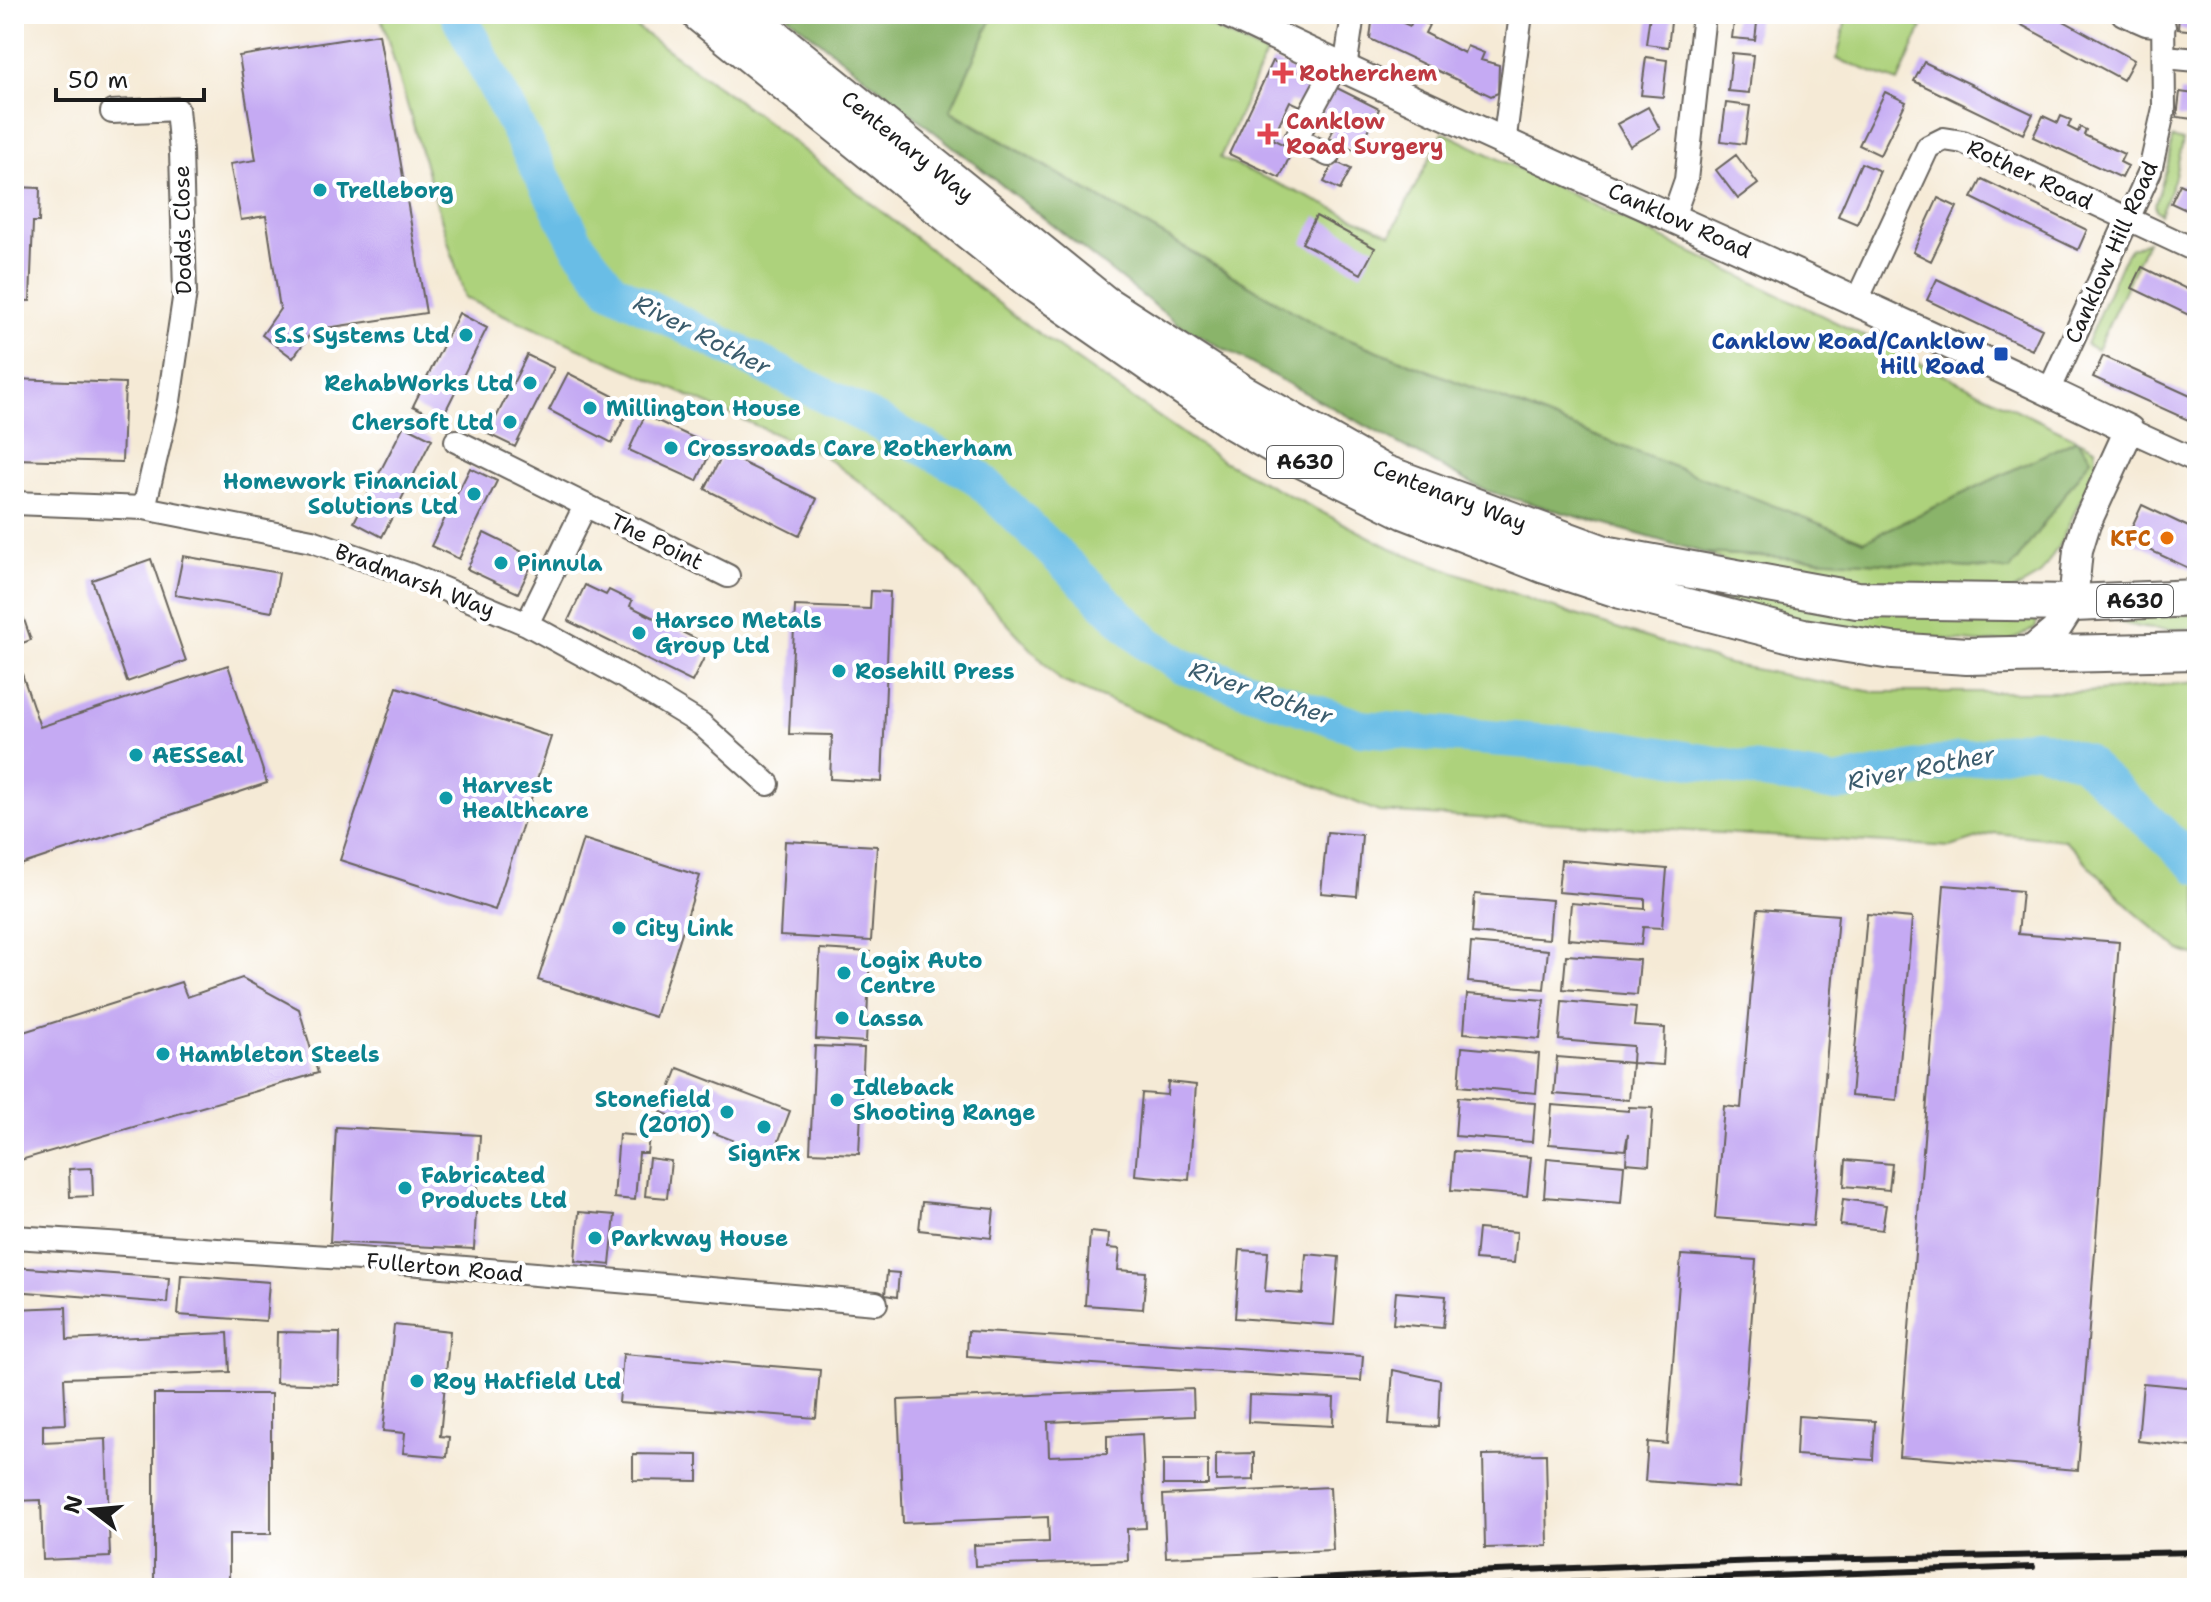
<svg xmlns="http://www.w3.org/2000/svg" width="2211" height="1602" viewBox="0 0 2211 1602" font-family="'Shantell Sans',sans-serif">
	<rect width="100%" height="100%" fill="#fff"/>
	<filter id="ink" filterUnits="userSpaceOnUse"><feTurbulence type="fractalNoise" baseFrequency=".0125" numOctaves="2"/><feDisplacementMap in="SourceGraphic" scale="16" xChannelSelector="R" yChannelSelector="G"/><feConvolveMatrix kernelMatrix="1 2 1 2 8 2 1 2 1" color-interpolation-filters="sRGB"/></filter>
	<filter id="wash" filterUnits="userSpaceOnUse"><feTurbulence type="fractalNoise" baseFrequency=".006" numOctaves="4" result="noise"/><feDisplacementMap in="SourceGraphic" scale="32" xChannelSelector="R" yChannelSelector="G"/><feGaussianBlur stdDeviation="1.8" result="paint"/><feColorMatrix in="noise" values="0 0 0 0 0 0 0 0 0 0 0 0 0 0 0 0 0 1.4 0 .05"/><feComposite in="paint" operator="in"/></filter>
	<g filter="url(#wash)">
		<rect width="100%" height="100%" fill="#f5ead6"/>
		<path fill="#add27b" stroke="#64774c" stroke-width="2" d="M380,14h238l148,107 259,203 196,136 174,90 147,54 186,60 145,28h216l108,-10v274l-16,-5 -50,-42 -66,-69 -71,-7 -43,14 -572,-35 -318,-131 -152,-163 -86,-63 -358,-157z
			M994,14h190l82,40 -46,104 171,76 52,-102 634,307 18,9 2,18 -38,79 -19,30 -29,17 -162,-9 -110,-16 -35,-14 306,17 81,-112 -14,-19 -213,102 -537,-210 -377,-221z
			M1847,14h35l40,13 -24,55 -61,-23z
			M2172,138l11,3 -9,39 -14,34 -4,-4 -1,-6 14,-43z
			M2147,241l-50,109 -11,-6 36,-82 8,-13z
			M1588,564l449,54 -1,10 -27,13 -26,2 -161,-16z
			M2197,614v14c-34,2 -55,4 -87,-10z"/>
		<path fill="#8ab46b" stroke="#536844" stroke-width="2" d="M785,14h209l-44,97 377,220 537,210 213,-102 14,19 -81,112 -306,-17 -220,-63 -306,-166z"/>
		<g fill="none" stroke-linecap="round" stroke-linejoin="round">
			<path stroke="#69bde6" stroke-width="36" d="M458,14l120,231 33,44 269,134 97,54 171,167 36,23 177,61 258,20 217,36 199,-38 48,15 114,105"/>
		</g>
		<g id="blocks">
			<path fill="#c5aaf3" d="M1373,14h10l8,4 2,-4h13l-5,8 9,4 4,-9 15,8 -4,8 39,20 3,-7 17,7 -3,7 18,5 -1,28 -7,3 -121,-57z
				M1650,14h22l-4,33 -22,-3z
				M1735,14h23l-3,26 -23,-2z
				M2023,14h28l83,46 -11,20 -105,-57z
				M2179,14h18v17l-19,-2z
				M379,34l47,279 -113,17 -20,28 -31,-23 18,-26 -14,-93 -25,4 -11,-56 26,-4 -17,-104z
				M1732,53l21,2 -4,38 -21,-2z
				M1646,57l21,3 -4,37 -22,-2z
				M1273,61l44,21 -12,26 -15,-7 -18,38 21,10 -13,29 -51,-24z
				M1924,62l109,52 -10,20 -109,-53z
				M1335,87l44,22 -21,43 -29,-14 9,-17 -16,-8z
				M1885,92l21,10 -26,53 -21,-10z
				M2180,92l15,2 -2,25 -16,-2z
				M1726,103l24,3 -5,38 -24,-3z
				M1648,107l12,22 -30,17 -13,-22z
				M2043,116l15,7 3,-7 10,4 -3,7 10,5 2,-5 6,3 -2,5 40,19 -4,8 8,4 -6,12 -89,-41z
				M1736,155l22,29 -20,15 -22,-29z
				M1334,161l17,8 -11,21 -16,-8z
				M1861,163l19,8 -23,53 -19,-8z
				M1982,179l105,51 -9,20 -106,-52z
				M2180,184l17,8v23l-26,-12z
				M14,187l26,1 -1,34h-6l-3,79 -16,-1z
				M1938,198l19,9 -26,54 -18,-9z
				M1316,216l59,32 -14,26 -59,-31z
				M2142,267l55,27v25l-65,-31z
				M1937,279l105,50 -10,21 -105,-50z
				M459,313l28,15 -46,92 -28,-14z
				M527,355l27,13 -39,79 -27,-13z
				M2103,356l94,43v25l-104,-47z
				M568,373l63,32 -19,38 -63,-33z
				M14,379l111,4 -3,79 -108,-3z
				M645,415l68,32 -16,34 -68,-31z
				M404,425l28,14 -50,98 -28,-15z
				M723,453l94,46 -18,37 -94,-47z
				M470,468l27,13 -38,78 -28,-13z
				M2142,505l55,26v41l-71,-33z
				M484,533l51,25 -17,35 -51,-24z
				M183,556l96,17 -7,39 -97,-17z
				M151,559l35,102 -59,21 -35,-102z
				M585,585l21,10 3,-5 23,11 -2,5 80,40 -18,36 -124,-61z
				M14,590l17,50 -17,6z
				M871,591l19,1 -8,190 -52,-3 2,-44 -43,-1 6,-128 75,3z
				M14,650l26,77 188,-62 39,118 -253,84z
				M397,687l154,50 -56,173 -155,-50z
				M1327,832l35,3 -5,61 -36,-3z
				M583,839l117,37 -45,141 -117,-37z
				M785,841l92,5 -6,95 -91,-5z
				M1561,860l106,9 -5,59 -19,-1 -2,18 -73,-6 3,-36 74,6v-10l-87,-7z
				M1944,885l78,6 -4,43 101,8 -41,528 -179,-14z
				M1475,894l77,6 -3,39 -77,-6z
				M1758,909l80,6 -25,311 -98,-8 9,-112 17,2z
				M1867,914l45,4 -15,182 -46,-4z
				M1471,943l77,7 -4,39 -76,-7z
				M820,949l50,3 -4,90 -50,-3z
				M1566,955l74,5 -3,35 -74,-6z
				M242,978l57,31 19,64 -304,89v-127l167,-53 6,15z
				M1467,994l77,6 -4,39 -76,-6z
				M1562,1001l74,6 -2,19 31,2 -2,37 -31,-2 1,-17 -74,-6z
				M815,1046l49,2 -5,106 -49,-2z
				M1462,1047l77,7 -3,39 -77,-7z
				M1557,1057l75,6 -3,37 -75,-6z
				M678,1068l112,43 -17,45 -112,-44z
				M1168,1082l28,3 -7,95 -54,-5 7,-82 25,2z
				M1458,1097l77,6 -3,39 -77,-6z
				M1552,1105l77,6v-4l24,1 -4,57 -23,-2 2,-29 -3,16 -76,-6z
				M336,1127l144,8 -6,114 -144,-7z
				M619,1134l30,3 -2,16h-8l-4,47 -21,-2z
				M1454,1151l77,6 -4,39 -76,-6z
				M649,1158l22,3 -4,37 -22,-2z
				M1547,1158l77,7 -3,38 -77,-6z
				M1846,1160l46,4 -3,26 -45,-4z
				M92,1168l1,28 -23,1 -1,-28z
				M1843,1199l43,6 -4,25 -42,-5z
				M922,1202l72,7 -3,29 -72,-8z
				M579,1212l36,3 -5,50 -35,-4z
				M1478,1229l39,3 -3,31 -39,-3z
				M1090,1232l19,2 -1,14 12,1 -2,21 28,2 -3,37 -58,-4z
				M1240,1250l28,2 -3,39 38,3 3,-40 33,3 -5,68 -99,-7z
				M1681,1255l75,5 -17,228 -94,-7 3,-39 19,2z
				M14,1267l155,11 -2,25 -153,-12z
				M887,1272l12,1 -2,24 -12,-2z
				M181,1275l88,7 -3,39 -88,-6z
				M1396,1292l50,4 -3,32 -50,-4z
				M66,1307l1,33 161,-7 2,39 -166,6 2,46 -23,1v17l63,-3 4,118 -67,3 -2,-60 -27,1v-192z
				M394,1325l56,6 -10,105 9,1 -2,20 -44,-4 2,-20 -22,-2z
				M968,1331l395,25 -2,25 -394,-25z
				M277,1332l63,1 -1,52 -63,-2z
				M623,1354l197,16 -4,48 -197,-15z
				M1393,1370l47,10 -2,47 -49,-3z
				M2143,1383l54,5 -4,59 -55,-6z
				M1193,1389l1,27 -146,6 1,34 58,-2v-18l35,-2 4,94 -19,1 1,32 -153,5 -1,-21 75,-3 -1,-25 -145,6 -5,-123z
				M154,1394h117v140h-42v54h-75z
				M1249,1395l85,3 -1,28 -85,-4z
				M1798,1416l77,5 -2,39 -77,-5z
				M1254,1453v27l-38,1v-27z
				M633,1454l65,1v26l-65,-1z
				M1546,1454l2,92 -63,2 -2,-93z
				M1163,1460h45v25h-45z
				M1330,1487l3,63 -167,7 -3,-62z"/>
		</g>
	</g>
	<g filter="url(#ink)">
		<use href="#blocks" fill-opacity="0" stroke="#68645d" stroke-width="2"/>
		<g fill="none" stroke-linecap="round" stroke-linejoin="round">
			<defs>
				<path id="minor" d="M2123,14l23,10 18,2
					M2165,57l32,3
					M1345,69l8,-55
					M112,112l65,-3 4,43 4,140 -16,109 -25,107
					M1504,144l17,-130
					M1329,155l-33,-16 40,-74
					M1673,217l13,-37 18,-166
					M1857,300l71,-153 16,-8 19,3 234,109
					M2049,391l101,-220 14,-63 -1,-94
					M2129,430l68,31
					M456,441l272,135
					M14,503l130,5 168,33 98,34 117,49 95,52 79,48 67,60
					M527,624l58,-118
					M14,1237l346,22 516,44"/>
				<path id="tertiary" d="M1229,14c298,143 603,271 900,416l-43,94 -8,26 -5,53 -18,28 -29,24"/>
				<path id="primary" d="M700,14l331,267 203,141 45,26 127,63 139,54 76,25 182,47 89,14 75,5 230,-5
					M745,14l358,289 141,91 139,79 221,81 253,46 216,3 124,-5"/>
			</defs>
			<use href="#minor" stroke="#68645d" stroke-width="26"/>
			<use href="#tertiary" stroke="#68645d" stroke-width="32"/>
			<use href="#primary" stroke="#68645d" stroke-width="40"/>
			<use href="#minor" stroke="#fff" stroke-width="22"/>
			<use href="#tertiary" stroke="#fff" stroke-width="28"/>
			<use href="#primary" stroke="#fff" stroke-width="36"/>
			<path stroke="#1c1c1c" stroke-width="6" d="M1153,1588l239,-13 368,-14 437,-9
				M1411,1588l622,-21"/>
		</g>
	</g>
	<g fill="#e0444e" stroke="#fff" stroke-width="3">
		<path d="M1279 61h8v8h8v8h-8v8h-8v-8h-8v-8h8z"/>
		<path d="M1264 122h8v8h8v8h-8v8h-8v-8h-8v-8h8z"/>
	</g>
	<g fill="#0f9aa8" stroke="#fff" stroke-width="3">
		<circle cx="320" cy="190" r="8"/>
		<circle cx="466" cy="335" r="8"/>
		<circle cx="530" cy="383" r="8"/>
		<circle cx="590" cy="408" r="8"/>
		<circle cx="510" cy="422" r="8"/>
		<circle cx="671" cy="448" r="8"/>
		<circle cx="474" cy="494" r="8"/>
		<circle cx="501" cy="563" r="8"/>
		<circle cx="639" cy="633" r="8"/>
		<circle cx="839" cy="671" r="8"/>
		<circle cx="136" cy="755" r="8"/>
		<circle cx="446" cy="798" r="8"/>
		<circle cx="619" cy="928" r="8"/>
		<circle cx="844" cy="973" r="8"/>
		<circle cx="842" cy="1018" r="8"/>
		<circle cx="163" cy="1054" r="8"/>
		<circle cx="837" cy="1100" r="8"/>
		<circle cx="727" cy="1112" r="8"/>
		<circle cx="764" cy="1127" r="8"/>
		<circle cx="405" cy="1188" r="8"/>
		<circle cx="595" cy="1238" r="8"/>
		<circle cx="417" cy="1381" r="8"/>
	</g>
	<rect fill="#1a4fb4" stroke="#fff" stroke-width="3" x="1993" y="346" width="16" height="16" rx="4"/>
	<circle fill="#e8710a" stroke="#fff" stroke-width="3" cx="2167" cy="538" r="8"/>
	<g text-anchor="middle" stroke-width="8" stroke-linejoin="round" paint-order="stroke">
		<g fill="#fff" stroke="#606060" stroke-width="2">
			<rect x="1267" y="446" width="76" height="32" rx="6"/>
			<rect x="2097" y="585" width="76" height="32" rx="6"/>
		</g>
		<g font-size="20" font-weight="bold" fill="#1c1c1c">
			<text x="1305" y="469">A630</text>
			<text x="2135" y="608">A630</text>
		</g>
		<g font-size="22" font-weight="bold" fill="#be3a42" stroke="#fff" text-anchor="start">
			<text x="1299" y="81">Rotherchem</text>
			<text x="1286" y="129">Canklow<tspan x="1286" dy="25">Road Surgery</tspan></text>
		</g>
		<g font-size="22" fill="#1c1c1c" stroke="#fff">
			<text transform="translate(908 146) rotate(39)" y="8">Centenary Way</text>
			<text transform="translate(2030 174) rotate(25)" y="8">Rother Road</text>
			<text transform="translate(1680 220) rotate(24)" y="8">Canklow Road</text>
			<text transform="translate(182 230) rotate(-91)" y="8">Dodds Close</text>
			<text transform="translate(2111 252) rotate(-66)" y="8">Canklow Hill Road</text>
			<text transform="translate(1450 495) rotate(21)" y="8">Centenary Way</text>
			<text transform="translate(657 541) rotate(26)" y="8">The Point</text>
			<text transform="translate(415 580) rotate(21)" y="8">Bradmarsh Way</text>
			<text transform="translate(445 1267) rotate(5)" y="8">Fullerton Road</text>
		</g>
		<g font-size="22" font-weight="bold" fill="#0d838f" stroke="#fff" text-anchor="start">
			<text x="336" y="198">Trelleborg</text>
			<text x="450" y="343" text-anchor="end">S.S Systems Ltd</text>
			<text x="514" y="391" text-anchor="end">RehabWorks Ltd</text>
			<text x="606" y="416">Millington House</text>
			<text x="494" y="430" text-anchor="end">Chersoft Ltd</text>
			<text x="687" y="456">Crossroads Care Rotherham</text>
			<text x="458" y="489" text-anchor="end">Homework Financial<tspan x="458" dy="25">Solutions Ltd</tspan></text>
			<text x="517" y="571">Pinnula</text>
			<text x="655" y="628">Harsco Metals<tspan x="655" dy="25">Group Ltd</tspan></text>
			<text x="855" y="679">Rosehill Press</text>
			<text x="152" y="763">AESSeal</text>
			<text x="462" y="793">Harvest<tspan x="462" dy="25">Healthcare</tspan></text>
			<text x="635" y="936">City Link</text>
			<text x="860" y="968">Logix Auto<tspan x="860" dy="25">Centre</tspan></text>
			<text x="858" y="1026">Lassa</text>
			<text x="179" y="1062">Hambleton Steels</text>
			<text x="853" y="1095">Idleback<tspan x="853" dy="25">Shooting Range</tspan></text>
			<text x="711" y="1107" text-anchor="end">Stonefield<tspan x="711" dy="25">(2010)</tspan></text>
			<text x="764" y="1161" text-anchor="middle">SignFx</text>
			<text x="421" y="1183">Fabricated<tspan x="421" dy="25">Products Ltd</tspan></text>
			<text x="611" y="1246">Parkway House</text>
			<text x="433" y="1389">Roy Hatfield Ltd</text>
		</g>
		<g font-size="22" font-weight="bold" fill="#164399" stroke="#fff" text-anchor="end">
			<text x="1985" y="349">Canklow Road/Canklow<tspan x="1985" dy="25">Hill Road</tspan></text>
		</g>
		<g font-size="22" font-weight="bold" fill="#c56008" stroke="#fff" text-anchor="end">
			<text x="2151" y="546">KFC</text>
		</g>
		<g font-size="24" font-style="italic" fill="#3b5c6d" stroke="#fff">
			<text transform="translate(702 335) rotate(27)" y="8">River Rother</text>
			<text transform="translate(1261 693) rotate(19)" y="8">River Rother</text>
			<text transform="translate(1921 768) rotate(-11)" y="8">River Rother</text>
		</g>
	</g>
	<rect width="2211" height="1602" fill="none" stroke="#fff" stroke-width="48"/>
	<g transform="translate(92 1510) rotate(286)" stroke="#ffffff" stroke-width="6" paint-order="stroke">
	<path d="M0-6L14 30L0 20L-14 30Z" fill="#1c1c1c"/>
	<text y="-12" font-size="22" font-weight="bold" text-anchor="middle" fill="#1c1c1c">N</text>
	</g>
	<path d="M56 88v12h148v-12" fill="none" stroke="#1c1c1c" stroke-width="4"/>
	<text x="68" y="88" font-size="24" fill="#1c1c1c" stroke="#ffffff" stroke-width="6" paint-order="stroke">50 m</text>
</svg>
